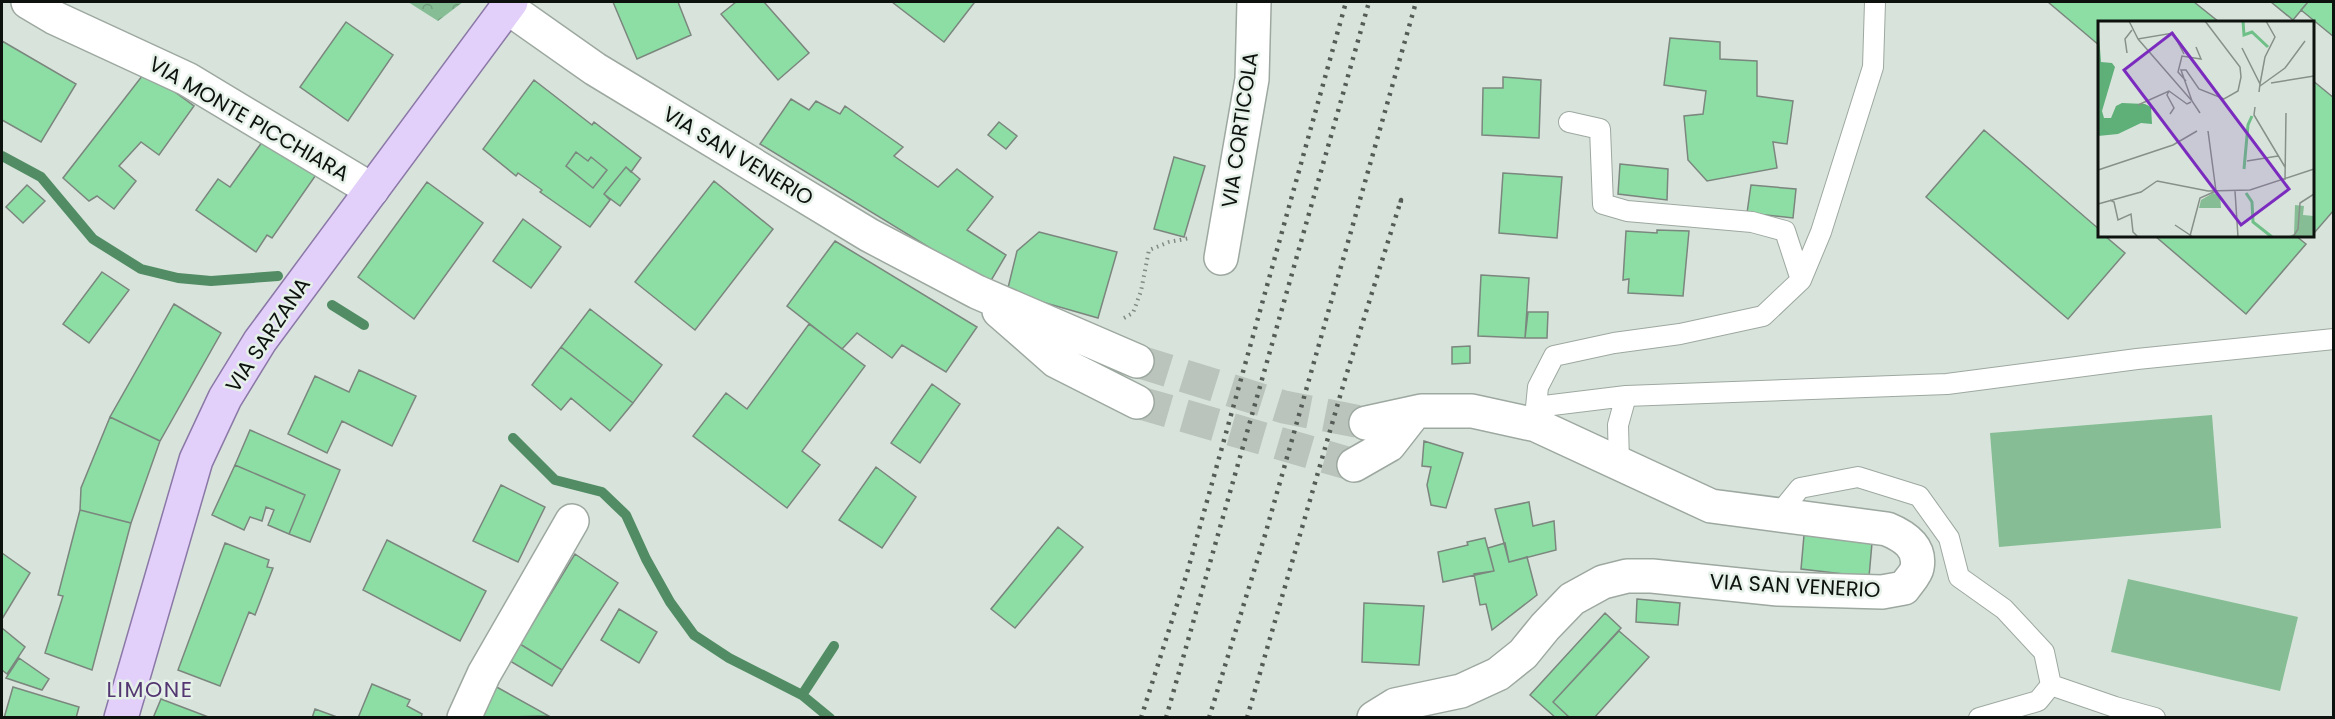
<svg xmlns="http://www.w3.org/2000/svg" width="2335" height="719" viewBox="0 0 2335 719" font-family="Poppins,sans-serif">
	<defs>
		<pattern id="park-crowns" width="20" height="18" patternUnits="userSpaceOnUse" patternTransform="scale(1.5)"><rect width="20" height="18" fill="#86bd95"/><path d="M2 6a3 3 0 1 1 6 0M12 15a3 3 0 1 1 6 0" fill="none" stroke="#72a17f"/></pattern>
	</defs>
	<rect width="100%" height="100%" fill="#d8e4db"/>
	<path fill="url(#park-crowns)" d="M408,2h55l-25,19z"/>
	<path fill="#86bd95" d="M2212,415l9,113 -222,19 -9,-114z
		M2128,579l170,38 -18,74 -169,-39z"/>
	<g fill="none" stroke-linecap="round" stroke-linejoin="round">
		<path stroke="#528c64" stroke-width="10" d="M2,156l39,21 52,62 48,30 37,9 33,3 67,-5
			M332,305l32,20
			M513,438l42,42 47,12 24,23 20,44 24,43 24,33 35,23 73,37 28,23
			M802,695l32,-49"/>
	</g>
	<path fill="#8cdea4" stroke="#7b867e" stroke-width="1.5" d="M613,2h65l13,33 -54,24z
		M736,2h28l45,51 -31,27 -57,-66z
		M892,2h81l1,1 -30,39z
		M2048,2h146l25,20h-119v24z
		M2271,2h37l-15,18z
		M2308,2h26v35l-33,-27z
		M346,22l47,33 -45,66 -48,-34z
		M1670,38l50,4v17l37,2v35l36,5 -6,43 -14,-2 4,26 -70,13 -19,-21 -4,-44 19,-2 3,-23 -42,-6z
		M2,41l74,43 -35,58 -39,-22z
		M146,71l48,35 -35,49 -18,-13 -22,24 17,15 -22,28 -17,-13 -8,5 -26,-23z
		M1503,77l38,3 -2,58 -57,-3 1,-47h20z
		M534,80l58,45 2,-3 47,36 -10,14 -5,-5 -22,27 6,6 -20,27 -50,-35 2,-2 -24,-17 -2,3 -33,-27z
		M2312,80l22,18v112l-19,22 -3,-1z
		M791,99l18,11 7,-9 24,13 5,-8 58,41 -9,9 44,31 19,-18 36,28 -26,33 39,25 -17,29 -229,-140z
		M999,122l18,14 -11,13 -18,-14z
		M1984,130l116,100v6h5l20,17 -57,66 -142,-122z
		M265,138l53,34 -46,66 -5,-3 -11,17 -60,-42 22,-31 12,8z
		M576,152l12,9 3,-4 16,13 -14,18 -27,-22z
		M1174,157l31,9 -21,71 -30,-8z
		M1620,164l48,5 -1,31 -49,-6z
		M626,167l14,12 -20,27 -16,-12z
		M1503,173l59,4 -5,61 -58,-5z
		M714,181l59,48 -78,101 -60,-48z
		M427,182l56,41 -69,96 -56,-42z
		M27,185l18,16 -22,22 -17,-16z
		M1751,185l45,4 -3,29 -46,-5z
		M523,219l38,28 -30,41 -38,-27z
		M1657,230l32,1 -6,65 -55,-3 1,-14 -6,1 3,-49 31,2z
		M1039,232l78,20 -19,66 -91,-26 10,-41z
		M2155,236h141l10,8 -60,70z
		M835,241l142,86 -31,45 -44,-27 -10,13 -35,-25 -15,16 -55,-43z
		M102,272l27,18 -40,53 -26,-19z
		M1481,275l48,3 -4,60 -47,-2z
		M174,304l47,29 -61,108 -50,-24z
		M590,309l72,56 -29,38 -72,-56z
		M1528,312h20l-1,26h-22z
		M809,324l56,42 -63,85 18,14 -33,43 -94,-72 33,-43 21,16z
		M1470,346v17l-18,1v-17z
		M561,347l72,56 -23,28 -39,-33 -10,12 -29,-25z
		M359,370l57,26 -24,50 -50,-25 -15,32 -39,-19 27,-58 34,16z
		M932,384l28,20 -40,59 -29,-20z
		M110,417l50,24 -29,82 -51,-13 1,-22z
		M250,430l90,40 -30,72 -21,-8 16,-39 -70,-30z
		M1424,441l39,12 -17,55 -15,-3 -4,-20 4,-18 -9,-1z
		M235,465l70,30 -16,39 -21,-9 6,-15 -8,-3 -4,14 -12,-4 -6,13 -32,-15z
		M876,467l40,30 -34,51 -43,-28z
		M501,485l44,22 -27,55 -45,-21z
		M1529,502l4,24 21,-5 2,29 -47,12 -14,-53z
		M80,510l51,13 -39,147 -47,-17 18,-57 -5,-1z
		M1058,527l25,20 -68,81 -24,-19z
		M1804,535l68,8 -3,34 -68,-8z
		M1485,538l9,33 -51,11 -5,-30 30,-7 -1,-3z
		M387,540l99,51 -26,50 -97,-51z
		M225,543l44,17 -2,7 6,1 -18,47 -6,-3 -29,74 -42,-16z
		M1505,543l4,19 18,-5 10,38 -45,35 -6,-26 -6,1 -6,-31 20,-3 -6,-23z
		M2,553l28,20 -28,46z
		M575,554l43,29 -56,87 -42,-26z
		M1637,599l43,4 -2,22 -42,-3z
		M1364,603l60,3 -5,59 -57,-3z
		M619,609l38,23 -18,31 -38,-23z
		M1605,613l16,15 -68,74 17,16h-14l-26,-23z
		M2,628l23,19 -18,27 -5,-4z
		M1619,631l30,26 -55,61h-24l-17,-16z
		M520,644l42,26 -10,16 -42,-25z
		M19,658l30,21 -7,11 -36,-12z
		M372,684l38,16 -3,6 15,8 -1,4h-63z
		M493,685l56,31 -75,2z
		M13,687l66,20 -3,11h-72z
		M161,699l50,19h-58z
		M315,709l22,8 -25,1z"/>
	<g fill="none" stroke-linecap="round" stroke-linejoin="round">
		<path stroke="#bac4bc" stroke-width="33" stroke-dasharray="33 16" stroke-linecap="butt" d="M1137,361l147,46 82,16
			M1137,402l217,63"/>
		<defs>
			<path id="service" d="M1569,122l31,7 3,75 24,7 125,11 33,9 16,49
				M1536,407l2,-20 16,-31 60,-13 66,-9 83,-18 38,-36 20,-48 52,-165 2,-65
				M1536,425v-18l90,-11 321,-12 190,-25 197,-20
				M1619,463l-1,-38 8,-29
				M1778,515l22,-27 58,-11 61,19 30,42 10,39 45,32 40,43 7,33 -13,16 -59,17
				M2051,685l64,22 40,11"/>
			<path id="minor" d="M28,2l27,16 132,61 185,111
				M1221,258l31,-179 2,-77
				M464,718l20,-44 88,-153"/>
			<path id="tertiary" d="M507,7l88,62 274,166 108,57 160,69
				M999,311l57,50 81,41
				M1366,423l55,-12h51l64,14 175,81 176,23c17,7 34,18 30,39 -1,6 -9,14 -13,20l-22,4 -104,-3 -126,-13h-25l-24,6 -31,17 -27,28 -22,27 -25,20 -37,17 -66,14 -21,13
				M1354,465l35,-20 25,-32"/>
			<path id="primary" d="M121,718l75,-258 29,-62 35,-57 251,-339"/>
		</defs>
		<use href="#service" stroke="#9da8a0" stroke-width="22"/>
		<use href="#minor" stroke="#9da8a0" stroke-width="36"/>
		<use href="#tertiary" stroke="#9da8a0" stroke-width="36"/>
		<use href="#primary" stroke="#8b78a6" stroke-width="36"/>
		<path stroke="#818a83" stroke-width="4" stroke-dasharray="1.5 4.5" stroke-linecap="butt" d="M1124,318l9,-5 8,-22 8,-41 20,-8 21,-4"/>
		<use href="#service" stroke="#fff" stroke-width="20"/>
		<use href="#minor" stroke="#fff" stroke-width="33"/>
		<use href="#tertiary" stroke="#fff" stroke-width="33"/>
		<use href="#primary" stroke="#e2cffa" stroke-width="33"/>
		<path stroke="#555c57" stroke-width="4.5" stroke-dasharray="3 6" stroke-linecap="butt" d="M1141,718l46,-145 159,-571
			M1166,718l203,-716
			M1209,718l56,-183 151,-533
			M1247,718l98,-339 56,-179 -1,6"/>
	</g>
	<g text-anchor="middle" stroke-width="5" stroke-linejoin="round" paint-order="stroke">
		<g font-size="21" fill="#0e120f" stroke="#e5f1e8">
			<text transform="translate(249 119) rotate(30)" y="7">VIA MONTE PICCHIARA</text>
			<text transform="translate(1240 130) rotate(-82)" y="7">VIA CORTICOLA</text>
			<text transform="translate(738 156) rotate(31)" y="7">VIA SAN VENERIO</text>
			<text transform="translate(268 335) rotate(-56)" y="7">VIA SARZANA</text>
			<text transform="translate(1795 586) rotate(3)" y="7">VIA SAN VENERIO</text>
		</g>
		<g font-size="22" letter-spacing="1.5" fill="#543772" stroke="#e5f1e8">
			<text x="150" y="697">LIMONE</text>
		</g>
	</g>
	<g transform="translate(2098 21)">
		<rect width="216" height="216" fill="#d8e4db"/>
		<path d="M0,0l3,41 11,1 3,4 -13,44 2,7h7l5,-12 6,-3 23,1 6,3 1,17 -11,-1 -23,11 -20,2z" fill="#5eaf78"/>
		<path d="M115,172l7,2 1,13h-22l2,-8z" fill="#86bd95"/>
		<path d="M197,184l9,1 -1,9 11,1v21h-27l7,-3z" fill="#86bd95"/>
		<path fill="none" stroke="#6fc088" stroke-width="3" d="M145,0l1,14 8,-3 16,15M146,148l4,-44 4,-9M148,172l6,9 1,20 19,15"/>
		<path fill="none" stroke="#879089" stroke-width="1.5" d="M31,0l9,18 35,-6 11,21M40,18l54,62M144,27l18,36 -1,8M29,32l-2,-14 7,-9M88,60l-8,-9 4,-16 19,3 -5,-12M173,62l43,-7M162,63l5,-27 10,-20 -9,-16M162,65l25,-18 20,-27M71,70l-2,4 7,13 -4,6M40,84l31,-14 18,13 4,-2M157,86l-1,8 31,52M102,92l-8,-12 -11,-31h5l13,19 25,10 14,-8 3,-14 -1,-10 -35,-46M149,140l31,-5M0,149l75,-25 24,-14M187,159l1,-67M59,160l51,10 42,-1 64,-21M137,170l3,46M12,179l4,2 4,18 13,-6 2,18 5,5M0,183l43,-12 16,-11M77,204l18,12M92,215l10,-38 16,-7 -8,-60M195,216l5,-8 2,-26 14,-9"/>
		<path fill="#7b2cbf" fill-opacity="0.15" stroke="#7b2cbf" stroke-width="3" d="M74,12l117,156 -48,36 -117,-155z"/>
		<rect width="216" height="216" fill="none" stroke="#0e120f" stroke-width="3"/>
	</g>
	<rect width="2335" height="719" fill="none" stroke="#0e120f" stroke-width="6"/>
</svg>
